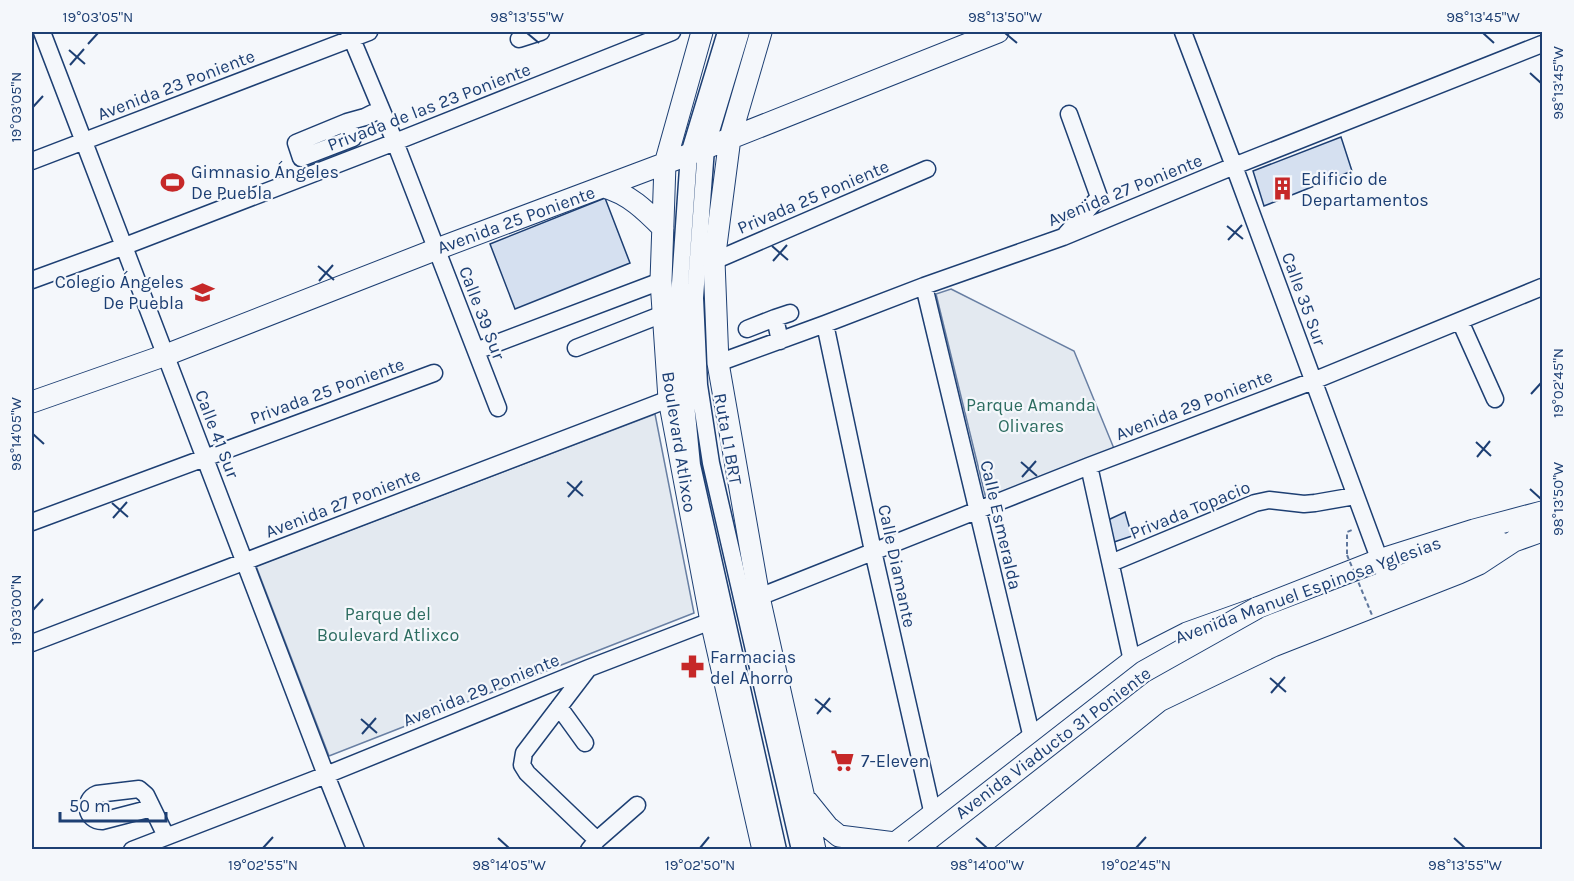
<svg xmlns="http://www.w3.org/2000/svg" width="1574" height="881" viewBox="0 0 1574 881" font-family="Karla,sans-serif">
	<rect width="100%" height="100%" fill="#f4f7fb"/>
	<path fill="#e3e9f0" stroke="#687fa3" stroke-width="1.5" d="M951,289l123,62 41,100 -128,52 -51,-209z
		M655,414l39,199 -365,143 -73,-190z"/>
	<path fill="#d5e0f0" stroke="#1d3f73" stroke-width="1.5" d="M1341,137l11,34 -88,35 -11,-35z
		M605,198l25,65 -115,46 -25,-65z
		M1125,512l7,24 -18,6 -6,-22z"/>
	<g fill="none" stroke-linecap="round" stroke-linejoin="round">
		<defs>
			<path id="minor" d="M42,32l284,743 30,75
				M349,32l46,110 103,266
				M726,32l-37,122 -10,144 4,75 9,92 86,385
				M741,32l-35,116 -11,150 4,87 12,78 89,387
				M1183,32l51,134 153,414
				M519,39l22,-7
				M347,122l6,16 -52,20 -5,-15 51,-21 18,-5 16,-8
				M32,161l337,-129
				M1066,234l33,-37 -30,-83
				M714,261l213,-92
				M32,280l93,-34 270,-104 277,-110
				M924,286l108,452
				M775,318l15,-5
				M1460,321l35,78
				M825,324l48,227 60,264
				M747,329l28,-11 5,23
				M576,348l87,-34
				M476,351l185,-70
				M718,363l107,-39 99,-38 139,-49 171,-71 308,-122
				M1089,466l43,195
				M32,522l402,-149
				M1111,563l144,-60 14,-3 35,4 11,-1 40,-7
				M759,597l330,-131 224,-85 229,-94
				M32,643l637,-244
				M588,669l-64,84 -2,12 5,8 70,67
				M559,707l26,36
				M152,808l-50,13c-16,0 -20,-21 -5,-27l42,-5 7,6 20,41
				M132,850l194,-75 263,-107 122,-47
				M589,850l8,-10 40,-35"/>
			<path id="major" d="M702,32l-37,132 -4,117 8,118 42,222 52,229
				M761,32l-31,106 -16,123 4,102 41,234 45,201 11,52
				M604,187c25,7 41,23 59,41
				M32,402l134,-47 271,-106 269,-101 292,-116
				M807,801l21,26 11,9 56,7
				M886,850l246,-189 55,-28 70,-25 122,-48 95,-30 68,-18
				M948,850l205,-164 112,-58 193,-74 43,-11
				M974,850l185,-149 114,-55 186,-73 20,-9 35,-23 28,-10"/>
		</defs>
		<use href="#minor" stroke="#1d3f73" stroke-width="19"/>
		<use href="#major" stroke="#1d3f73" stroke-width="23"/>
		<path stroke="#5e769c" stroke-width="2" stroke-dasharray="4.5 3" stroke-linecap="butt" d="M1347,554v-22l5,-2"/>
		<use href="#minor" stroke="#f4f7fb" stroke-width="16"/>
		<use href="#major" stroke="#f4f7fb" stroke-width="21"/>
		<defs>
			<path id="major-bridge" d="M915,850l228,-178 114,-64"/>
		</defs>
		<use href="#major-bridge" stroke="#1d3f73" stroke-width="23" stroke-linecap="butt"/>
		<path stroke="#5e769c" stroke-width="2" stroke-dasharray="4.5 3" stroke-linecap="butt" d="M1347,555l25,60"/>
		<use href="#major-bridge" stroke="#f4f7fb" stroke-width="21"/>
	</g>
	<path fill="none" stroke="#1d3f73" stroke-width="2" d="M527,33l12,10M1005,33l12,10M1483,33l11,10M88,44l10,-11M69,50l16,14M70,65l14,-16M1530,73l11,10M33,107l10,-11M1227,226l16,13M1228,240l14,-15M772,246l16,14M773,261l14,-16M318,266l16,14M319,281l14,-16M1531,394l10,-11M33,434l11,10M1476,442l15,14M1477,457l13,-16M1021,462l16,14M1022,477l14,-16M567,482l16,14M1530,489l11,10M568,497l14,-16M112,503l16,14M113,518l14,-16M33,610l10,-11M1270,678l16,14M1271,693l14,-16M815,699l16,13M817,714l13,-16M361,719l16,14M362,734l14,-16M498,838l11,10M976,838l11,10M1454,838l11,10M263,848l10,-11M700,848l9,-11M1136,848l10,-11"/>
	<defs>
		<symbol id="stadium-bare" viewBox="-9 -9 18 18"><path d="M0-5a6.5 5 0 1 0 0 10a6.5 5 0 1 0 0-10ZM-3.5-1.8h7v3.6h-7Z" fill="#c62828" stroke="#f4f7fb" stroke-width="2.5" paint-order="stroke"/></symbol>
		<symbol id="building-bare" viewBox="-9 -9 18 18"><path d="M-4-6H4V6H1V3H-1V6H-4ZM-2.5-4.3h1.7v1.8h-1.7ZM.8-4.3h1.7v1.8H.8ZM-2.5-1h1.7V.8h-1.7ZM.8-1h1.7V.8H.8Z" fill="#c62828" stroke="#f4f7fb" stroke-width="2.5" paint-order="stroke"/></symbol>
		<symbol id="school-bare" viewBox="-9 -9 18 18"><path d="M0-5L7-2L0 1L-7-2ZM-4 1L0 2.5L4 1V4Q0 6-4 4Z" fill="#c62828" stroke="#f4f7fb" stroke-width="2.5" paint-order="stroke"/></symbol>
		<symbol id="pharmacy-bare" viewBox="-9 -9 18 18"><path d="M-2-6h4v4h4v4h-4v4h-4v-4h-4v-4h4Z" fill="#c62828" stroke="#f4f7fb" stroke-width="2.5" paint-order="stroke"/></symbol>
		<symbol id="supermarket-bare" viewBox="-9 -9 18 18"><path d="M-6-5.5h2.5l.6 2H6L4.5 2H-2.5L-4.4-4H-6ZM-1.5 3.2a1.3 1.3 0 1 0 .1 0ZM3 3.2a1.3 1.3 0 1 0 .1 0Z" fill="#c62828" stroke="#f4f7fb" stroke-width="2.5" paint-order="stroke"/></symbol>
	</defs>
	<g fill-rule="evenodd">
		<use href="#stadium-bare" x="156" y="166" width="33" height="33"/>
		<use href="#building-bare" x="1266" y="172" width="33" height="33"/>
		<use href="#school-bare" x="186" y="276" width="33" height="33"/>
		<use href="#pharmacy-bare" x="676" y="650" width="33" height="33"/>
		<use href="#supermarket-bare" x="826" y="744" width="33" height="33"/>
	</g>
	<g text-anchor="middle" stroke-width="4.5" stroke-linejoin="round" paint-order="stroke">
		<g font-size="18" fill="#1d3f73" stroke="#f4f7fb">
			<text transform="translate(176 85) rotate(-21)" y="6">Avenida 23 Poniente</text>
			<text transform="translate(429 107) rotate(-21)" y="6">Privada de las 23 Poniente</text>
			<text transform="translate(1125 190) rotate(-22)" y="6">Avenida 27 Poniente</text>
			<text transform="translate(813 197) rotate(-23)" y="6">Privada 25 Poniente</text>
			<text transform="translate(516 220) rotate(-20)" y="6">Avenida 25 Poniente</text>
			<text transform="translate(1304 299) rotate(70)" y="6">Calle 35 Sur</text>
			<text transform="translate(482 313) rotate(69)" y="6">Calle 39 Sur</text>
			<text transform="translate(327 391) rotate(-20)" y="6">Privada 25 Poniente</text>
			<text transform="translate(1194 405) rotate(-21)" y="6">Avenida 29 Poniente</text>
			<text transform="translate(217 434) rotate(69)" y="6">Calle 41 Sur</text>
			<text transform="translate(728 439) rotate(80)" y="6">Ruta L1 BRT</text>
			<text transform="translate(679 442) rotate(81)" y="6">Boulevard Atlixco</text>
			<text transform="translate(343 503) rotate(-21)" y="6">Avenida 27 Poniente</text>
			<text transform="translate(1190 510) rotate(-22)" y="6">Privada Topacio</text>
			<text transform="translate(1001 525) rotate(77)" y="6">Calle Esmeralda</text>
			<text transform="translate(897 566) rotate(78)" y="6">Calle Diamante</text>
			<text transform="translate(1308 590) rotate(-20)" y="6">Avenida Manuel Espinosa Yglesias</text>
			<text transform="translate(481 690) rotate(-22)" y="6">Avenida 29 Poniente</text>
			<text transform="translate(1053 743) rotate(-37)" y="6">Avenida Viaducto 31 Poniente</text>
		</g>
		<g font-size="18" fill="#1d3f73" stroke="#f4f7fb" text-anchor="start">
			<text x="191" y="178">Gimnasio Ángeles<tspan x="191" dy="21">De Puebla</tspan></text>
			<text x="1301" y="185">Edificio de<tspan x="1301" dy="21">Departamentos</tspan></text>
			<text x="184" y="288" text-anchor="end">Colegio Ángeles<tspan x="184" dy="21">De Puebla</tspan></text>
			<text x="710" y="663">Farmacias<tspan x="710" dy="21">del Ahorro</tspan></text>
			<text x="861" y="767">7-Eleven</text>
		</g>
		<g font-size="18" fill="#2c6c60" stroke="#f4f7fb">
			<text x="1031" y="411">Parque Amanda<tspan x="1031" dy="21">Olivares</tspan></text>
			<text x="388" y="620">Parque del<tspan x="388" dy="21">Boulevard Atlixco</tspan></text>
		</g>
	</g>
	<rect width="1574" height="881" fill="none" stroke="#f4f7fb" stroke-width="66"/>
	<path d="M60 812v9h106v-9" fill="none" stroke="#1d3f73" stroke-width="3"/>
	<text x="69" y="812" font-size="18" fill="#1d3f73" stroke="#f4f7fb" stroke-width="4.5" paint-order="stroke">50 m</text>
	<rect x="33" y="33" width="1508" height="815" fill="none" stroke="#1d3f73" stroke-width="2"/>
	<g font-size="15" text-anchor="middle" fill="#1d3f73">
		<text x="98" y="22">19°03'05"N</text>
		<text x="527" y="22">98°13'55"W</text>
		<text x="1005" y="22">98°13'50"W</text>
		<text x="1483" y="22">98°13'45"W</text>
		<text transform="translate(1558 83) rotate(-90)" y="5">98°13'45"W</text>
		<text transform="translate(16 107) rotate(-90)" y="5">19°03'05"N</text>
		<text transform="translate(1558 383) rotate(-90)" y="5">19°02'45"N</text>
		<text transform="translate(16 434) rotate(-90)" y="5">98°14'05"W</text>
		<text transform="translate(1558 499) rotate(-90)" y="5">98°13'50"W</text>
		<text transform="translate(16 610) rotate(-90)" y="5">19°03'00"N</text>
		<text x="263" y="870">19°02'55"N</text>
		<text x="509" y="870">98°14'05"W</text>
		<text x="700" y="870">19°02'50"N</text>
		<text x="987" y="870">98°14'00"W</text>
		<text x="1136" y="870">19°02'45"N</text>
		<text x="1465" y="870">98°13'55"W</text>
	</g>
</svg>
